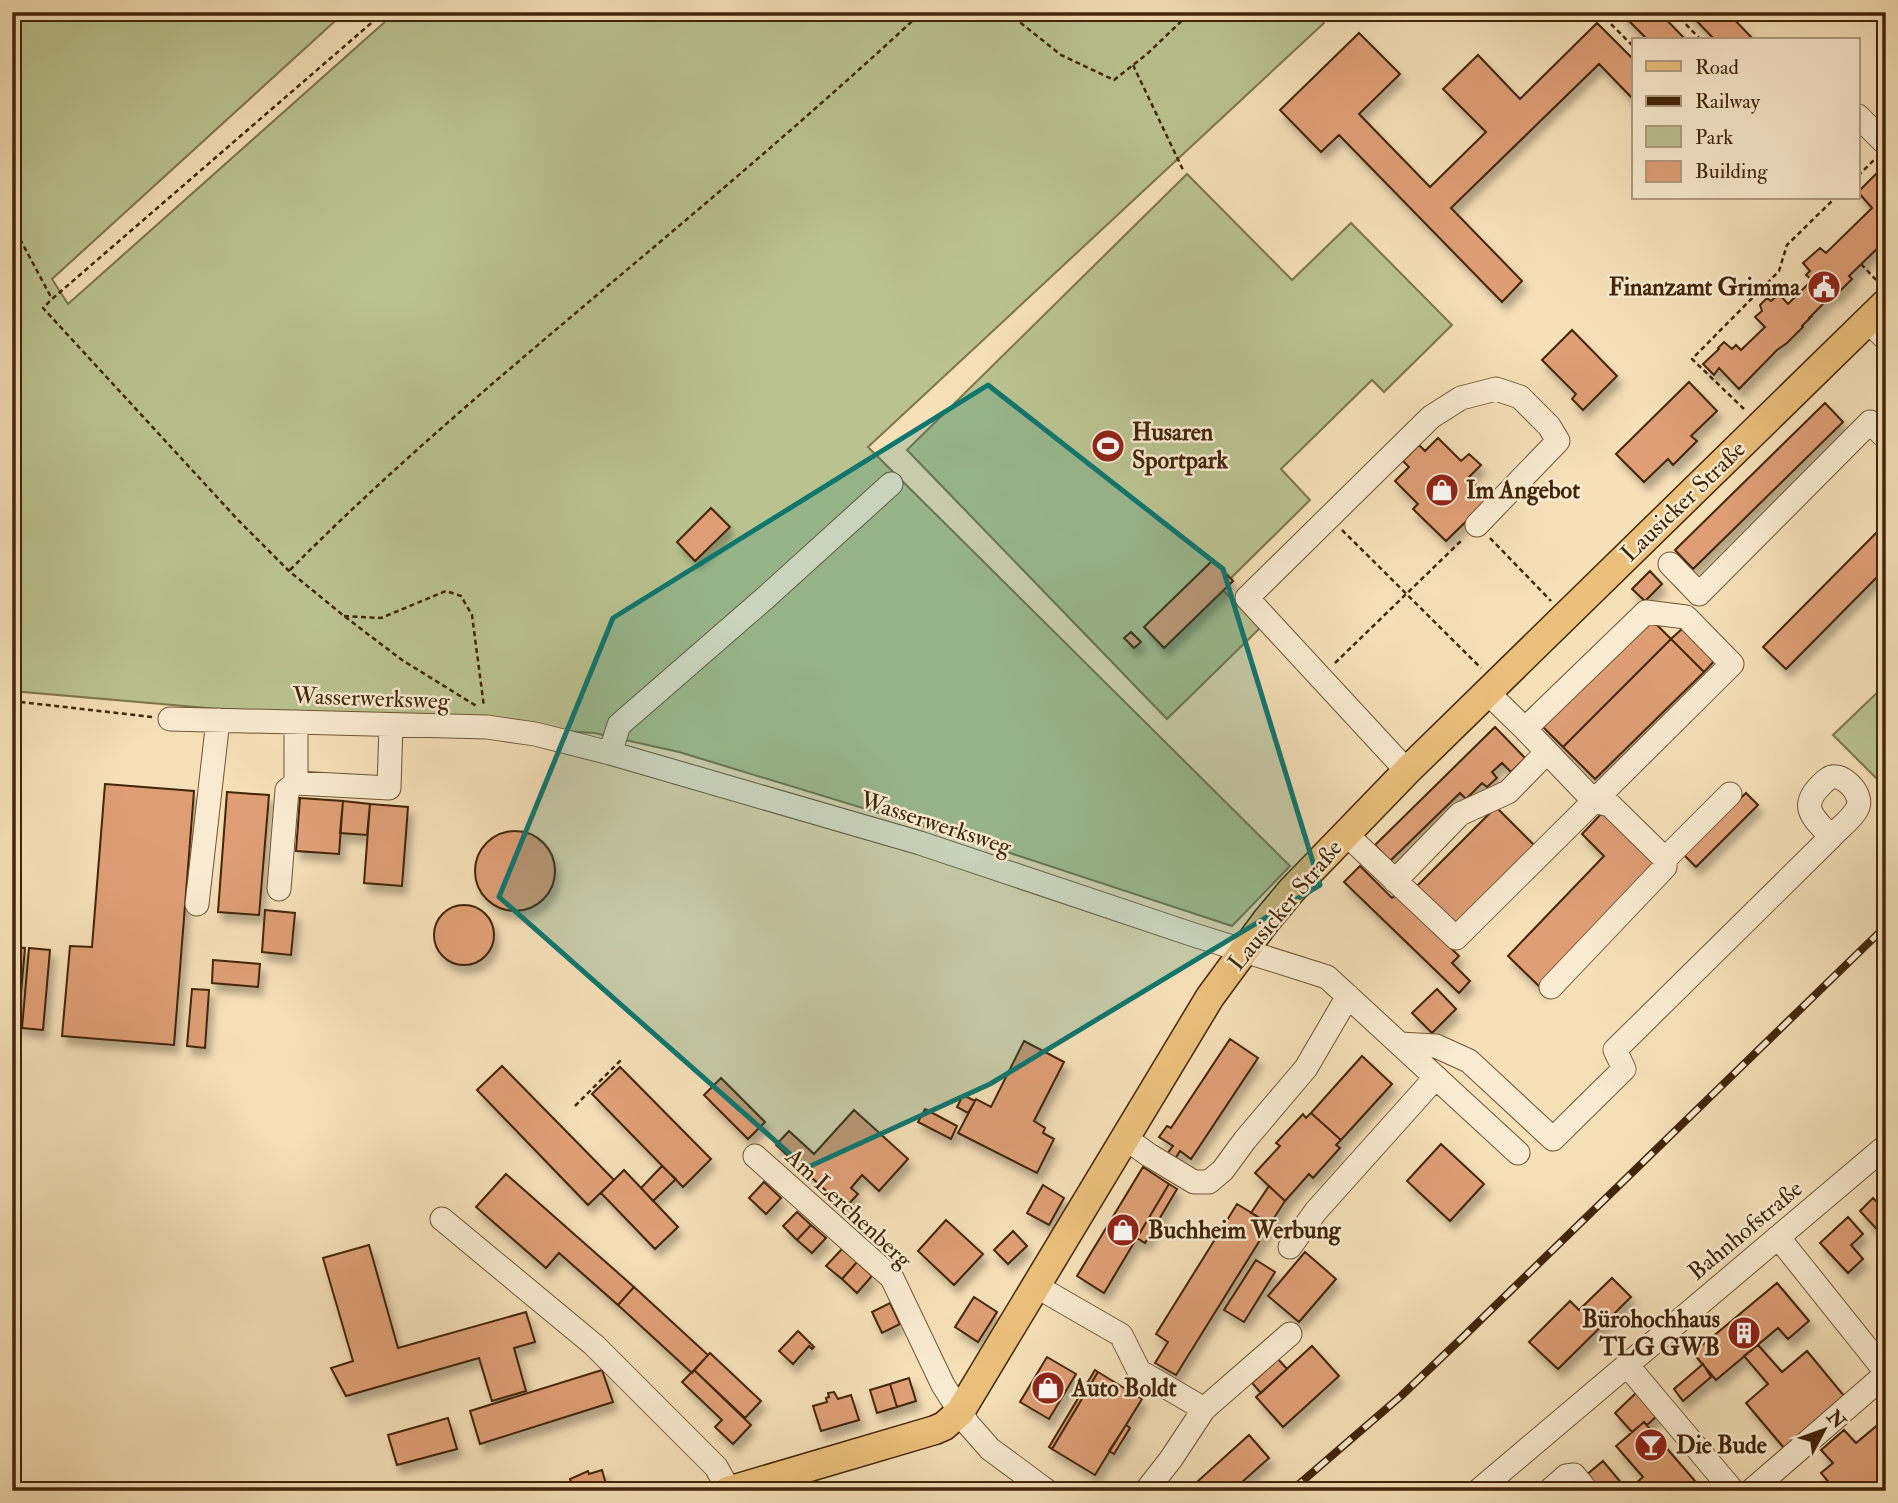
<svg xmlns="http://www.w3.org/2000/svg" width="1898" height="1503" viewBox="0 0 1898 1503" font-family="'IM FELL Double Pica',serif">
	<defs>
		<filter id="shadow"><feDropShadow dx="4.5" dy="8" stdDeviation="3.5" flood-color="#0004"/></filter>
	</defs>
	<rect width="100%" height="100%" fill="#f6e0b8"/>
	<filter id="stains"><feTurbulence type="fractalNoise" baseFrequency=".00286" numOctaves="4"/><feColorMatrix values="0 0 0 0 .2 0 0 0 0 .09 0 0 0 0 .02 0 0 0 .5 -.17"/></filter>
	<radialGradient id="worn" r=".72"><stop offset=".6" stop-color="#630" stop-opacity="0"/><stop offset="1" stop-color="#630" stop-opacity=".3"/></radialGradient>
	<path fill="#bac390" stroke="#7e744c" stroke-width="2" d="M12,12h333l-293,267 16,25 328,-292h923l5,11 -456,424 422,419 -58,60 -222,-73 -331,-101 -85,-19 -352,-22 -230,-20z
		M1187,174l105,106 59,-57 101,102 -68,67 -12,-12 -91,89 29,31 -79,78 2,3 -10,9 37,38 -93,91 -260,-269z
		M1886,684v104l-53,-53z"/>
	<path fill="#df9e76" stroke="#422508" stroke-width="2" filter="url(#shadow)" d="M1620,12h39l27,28h-38z
		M1688,12h39l27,28h-39z
		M1597,23l37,37v40l-35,-36 -148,144 71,73 -20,21 -163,-167 -18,17 -41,-42 79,-77 41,41 -41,40 71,73 56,-55 -43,-43 35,-34 42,44z
		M1878,172l8,8v60l-37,36 3,3 -17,17 -2,-2 -23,23h1l-9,9 1,1 -16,16 -10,7 -38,39 -20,-21 -5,7 -11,-11 16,-15 -1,-1 6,-6 8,7 4,-4 5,5 24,-23 -10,-10 7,-6 -2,-6 7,-7 4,3 8,-7 9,10 24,-24 -6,-5 4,-4 -7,-8 17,-15 6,5 46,-45 -14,-16z
		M1572,330l45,46 -34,34 -11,-11 4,-5 -34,-34z
		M1689,382l28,29 -26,25 6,5 -24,24 -5,-6 -24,23 -28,-28z
		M1825,403l18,19 -150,147 -18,-19z
		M1438,438l23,23 8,-7 12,11 -13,13 21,21 -43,42 -33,-32 5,-5 -23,-23 14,-14 -6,-6 16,-16 6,6z
		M711,508l19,19 -35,34 -18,-19z
		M1886,523v45l-100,101 -23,-22z
		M1213,560l20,21 -69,67 -20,-21z
		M1650,571l12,13 -17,17 -13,-12z
		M1650,618l21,21 -108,108 -21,-21z
		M1684,627l32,32 -12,13 -33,-33z
		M1131,632l10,10 -7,6 -10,-10z
		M1671,639l33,33 -109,107 -32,-32z
		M1495,727l30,31 -14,14 -9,-9 -10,9 5,6 -10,9 -5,-4 -16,16 -6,-6 -70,68 -15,-16z
		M105,784l89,7 -20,254 -112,-9 8,-90 22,1z
		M227,792l42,3 -10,120 -41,-3z
		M1746,793l12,12 -62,62 -13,-13z
		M300,798l43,3 -4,53 -43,-3z
		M343,801l27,3 -3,31 -27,-2z
		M370,804l38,3 -6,79 -38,-3z
		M1496,807l38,38 -80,80 -38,-38z
		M1602,813l57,55 -117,121 -34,-33 96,-100 -22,-22z
		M475 871a40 40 0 1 1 80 0a40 40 0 1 1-80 0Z
		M1360,866l32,32 4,-3 63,61 -7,7 18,18 -11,12 -115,-111z
		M434 935a30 30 0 1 1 60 0a30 30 0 1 1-60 0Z
		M265,910l30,3 -4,42 -29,-3z
		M12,947l13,1 -7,78h-6z
		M29,948l21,2 -7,80 -21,-2z
		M213,960l47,4 -2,23 -46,-4z
		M192,989l17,1 -4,58 -18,-2z
		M1437,989l19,20 -24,24 -20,-20z
		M1230,1039l28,19 -67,101 -11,-8 -5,8 -8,-5 6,-8 -14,-9 8,-11 4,2z
		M1024,1041l40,21 -30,59 11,7 -2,5 11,6 -17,34 -79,-40 18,-34 15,8z
		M1362,1056l30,28 -51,56 -30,-27z
		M502,1066l112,114 -26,25 -111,-115z
		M620,1067l91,92 -28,28 -91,-93z
		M721,1078l44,44 -17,17 -44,-44z
		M963,1095l12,6 -7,12 -11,-6z
		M925,1109l32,17 -6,13 -33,-17z
		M854,1110l54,49 -29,32 -17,-16 -11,13 7,6 -13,14 -69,-63 13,-14 25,23z
		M1311,1113l30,27 -5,5 4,3 -27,30 -4,-4 -24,27 -30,-28 25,-27 -4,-3 27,-29 3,4z
		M1441,1144l43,40 -34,37 -43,-40z
		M662,1166l14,13 -23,22 -12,-13z
		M1143,1167l26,17 -65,109 -27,-17z
		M624,1170l54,57 -23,22 -54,-56z
		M506,1174l128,113 -16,18 -59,-52 -13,15 -70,-61z
		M764,1182l17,16 -15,16 -17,-16z
		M1169,1184l8,5 -32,54 -8,-5z
		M1043,1185l21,13 -15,27 -22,-12z
		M1269,1186l16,15 -15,23 -19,-11z
		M1873,1198l13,14v27l-26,-28z
		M1237,1204l33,20 -94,151 -21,-12 13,-21 -12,-8z
		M797,1212l14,13 -14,15 -14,-14z
		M1848,1217l15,17 -12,11 12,14 -15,14 -28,-30z
		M946,1220l37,34 -29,31 -36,-34z
		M811,1225l15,13 -14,15 -15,-13z
		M1013,1231l14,15 -19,18 -14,-14z
		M369,1245l29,103 128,-36 9,30 -21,6 12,43 -34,10 -13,-43 -133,38 -15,-28 22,-7 -30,-103z
		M842,1249l15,13 -15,17 -16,-13z
		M1305,1252l31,27 -37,43 -31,-26z
		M1256,1260l19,12 -31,50 -20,-12z
		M857,1262l15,14 -15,17 -15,-14z
		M1612,1278l19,19 -73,72 -29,-27 41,-41 9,9z
		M1777,1283l32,38 -21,18 -10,-11 -62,52 -23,-27z
		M634,1287l74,68 -16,18 -74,-68z
		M974,1297l23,15 -19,30 -23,-15z
		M890,1303l10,21 -18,9 -10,-21z
		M798,1331l16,16 -2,2 -3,-3 -16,18 -14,-13z
		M1758,1345l24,27 25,-21 38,46 -61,51 -38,-45 22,-19 -24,-28z
		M1312,1346l27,30 -56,51 -27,-30z
		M710,1353l51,48 -16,17 -51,-48z
		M1047,1357l29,17 -27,45 -29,-17z
		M1278,1359l9,10 -26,24 -9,-10z
		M1703,1364l8,13 -28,24 -9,-12z
		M602,1370l11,32 -133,42 -10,-33z
		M694,1370l57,55 -18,19 -18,-17 7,-7 -40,-38z
		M1095,1370l3,2 -46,77 -3,-2z
		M1098,1372l44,27 -47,76 -43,-26z
		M909,1378l7,23 -19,6 -7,-23z
		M890,1384l7,23 -20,6 -7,-23z
		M834,1392l4,7 13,-4 8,25 -38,11 -8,-25 14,-4 -1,-4 3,-1 -1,-4z
		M1637,1392l21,23 -11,10 -3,-3 -12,10 -17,-19z
		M448,1418l9,31 -60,16 -9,-30z
		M1886,1418v73h-50l-15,-18 12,-10 -12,-13 23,-20 12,13z
		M1644,1422l51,59 -10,10h-42l-7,-8 7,-6 -27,-31z
		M1126,1425l4,3 -16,26 -5,-3z
		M1249,1435l20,23 -37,33h-26l-8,-10z
		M1603,1461l25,30h-33l-11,-14z
		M602,1470l6,21h-34l-4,-12 18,-8 1,3z"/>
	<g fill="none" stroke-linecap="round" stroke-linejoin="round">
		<defs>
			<path id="minor" d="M1858,116l28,28
				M1867,320l19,19
				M1670,564l29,30 171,-172 16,16
				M170,719l317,8 48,7 75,19 310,90 271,91 136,43 191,176
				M1525,729l69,72 16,4 55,54 65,-65
				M610,753l9,-28 145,-126 127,-115
				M1407,771l-160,-173 184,-181 30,-19 35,-9 24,8 29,29 9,15 -81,84
				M296,783v-61
				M1346,834l110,104 276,-274 -46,-47 -40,-5 -121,117 -37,-36
				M1395,881l65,-67 48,-22 39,-40
				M279,889l8,-99 9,-7 93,5 2,-63
				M197,904l21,-184
				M1551,987l114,-120v-8
				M1400,1044l36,2 33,15 84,78 71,-70 -9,-19 216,-213c8,-9 21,-18 26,-28 7,-12 -9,-31 -21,-32 -6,-1 -10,3 -14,7 -24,23 -9,33 9,53
				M1125,1138l24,17 45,27h15l14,-12 22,-30 61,-72 42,-72
				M755,1156l137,122 51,107 25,39 22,25 57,42
				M442,1219l152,126 122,122 13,23
				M1778,1237l108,135
				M1290,1247l26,-36 120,-134
				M1036,1286l85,49 18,36 65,38
				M1627,1365l106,126
				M1146,1491l25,-32 33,-50 86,-75
				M1478,1491l408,-345
				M1549,1491l17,-15 8,-1 13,16
				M1751,1491l135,-117"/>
			<path id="major" d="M728,1491l207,-61 9,-4 16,-14 250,-415 56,-76 25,-30 116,-120 479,-468"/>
		</defs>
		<use href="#minor" stroke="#6f5434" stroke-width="25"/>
		<use href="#major" stroke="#422508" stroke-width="31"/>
		<path stroke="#422508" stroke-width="2.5" stroke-dasharray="5 3.5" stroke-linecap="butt" d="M384,12l-332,287 -9,9 196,213 50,50 55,45 58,44 76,47
			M1007,12l54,43 53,25 33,-26 44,-42
			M1599,12l35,35
			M1674,12l27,28
			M1133,65l51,107
			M1858,176l18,-18
			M1784,198l1,1
			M12,224l40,75
			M1861,264l18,19
			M1744,409l-52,-50 87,-88 8,-26 48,-47
			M1342,530l139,138
			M1490,538l61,63
			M290,570c101,-102 211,-194 320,-286 106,-89 211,-178 312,-272
			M344,616l37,2 65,-27 15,5 11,19 12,92
			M1335,663l128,-124
			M12,701l140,16
			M575,1106l46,-46"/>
		<use href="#minor" stroke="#f9ebd1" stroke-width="23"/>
		<use href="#major" stroke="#ebc07c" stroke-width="28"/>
		<defs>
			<path id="rail" d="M1291,1491l110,-95 61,-58 424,-412"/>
		</defs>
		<use href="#rail" stroke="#422508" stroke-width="8"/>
		<use href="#rail" stroke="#f9ebd1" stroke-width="5" stroke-dasharray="16" stroke-linecap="butt"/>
	</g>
	<path fill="#0f766e" fill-opacity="0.2" stroke="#0f766e" stroke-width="5" stroke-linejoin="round" d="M988,385l235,184 97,316 -330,199 -184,84 -307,-271 114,-279z"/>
	<defs>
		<symbol id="civic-disc" viewBox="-11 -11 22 22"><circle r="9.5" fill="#8f2418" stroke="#f9ebd1"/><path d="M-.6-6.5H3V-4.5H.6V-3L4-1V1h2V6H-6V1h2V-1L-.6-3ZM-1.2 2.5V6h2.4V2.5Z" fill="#fff"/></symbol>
		<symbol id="stadium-disc" viewBox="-11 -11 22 22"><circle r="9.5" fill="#8f2418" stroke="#f9ebd1"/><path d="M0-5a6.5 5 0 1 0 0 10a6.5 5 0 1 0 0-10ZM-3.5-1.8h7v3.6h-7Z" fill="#fff"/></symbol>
		<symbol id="shop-disc" viewBox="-11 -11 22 22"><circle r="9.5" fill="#8f2418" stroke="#f9ebd1"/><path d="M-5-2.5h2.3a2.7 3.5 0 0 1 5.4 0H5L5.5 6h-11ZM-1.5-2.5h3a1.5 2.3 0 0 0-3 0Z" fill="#fff"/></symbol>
		<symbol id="building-disc" viewBox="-11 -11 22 22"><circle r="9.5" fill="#8f2418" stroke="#f9ebd1"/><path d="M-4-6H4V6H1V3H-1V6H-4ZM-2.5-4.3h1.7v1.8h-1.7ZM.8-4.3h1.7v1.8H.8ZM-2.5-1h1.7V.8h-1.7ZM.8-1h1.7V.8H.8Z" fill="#fff"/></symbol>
		<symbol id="bar-disc" viewBox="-11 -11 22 22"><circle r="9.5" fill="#8f2418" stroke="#f9ebd1"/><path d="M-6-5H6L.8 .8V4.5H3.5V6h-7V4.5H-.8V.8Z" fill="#fff"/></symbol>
	</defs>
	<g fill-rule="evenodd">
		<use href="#civic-disc" x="1805" y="268" width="38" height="38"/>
		<use href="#stadium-disc" x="1089" y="427" width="38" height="38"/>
		<use href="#shop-disc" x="1423" y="471" width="38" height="38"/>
		<use href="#shop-disc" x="1104" y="1211" width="38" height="38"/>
		<use href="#building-disc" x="1725" y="1314" width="38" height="38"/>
		<use href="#shop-disc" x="1029" y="1369" width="38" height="38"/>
		<use href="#bar-disc" x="1632" y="1426" width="38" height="38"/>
	</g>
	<g text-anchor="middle" stroke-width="5" stroke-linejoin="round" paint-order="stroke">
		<g font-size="24" font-weight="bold" fill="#422508" stroke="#f9ebd1" text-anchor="start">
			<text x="1800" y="295" text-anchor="end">Finanzamt Grimma</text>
			<text x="1132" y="440">Husaren<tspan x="1132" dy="28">Sportpark</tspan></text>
			<text x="1466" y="498">Im Angebot</text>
			<text x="1148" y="1238">Buchheim Werbung</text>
			<text x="1720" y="1327" text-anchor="end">Bürohochhaus<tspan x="1720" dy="28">TLG GWB</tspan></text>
			<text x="1072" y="1396">Auto Boldt</text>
			<text x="1676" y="1453">Die Bude</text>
		</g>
		<g font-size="24" fill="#422508" stroke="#f9ebd1">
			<text transform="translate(1683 501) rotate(-44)" y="8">Lausicker Straße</text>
			<text transform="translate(371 698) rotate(2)" y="8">Wasserwerksweg</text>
			<text transform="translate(936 823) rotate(18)" y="8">Wasserwerksweg</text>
			<text transform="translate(1285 905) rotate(-50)" y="8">Lausicker Straße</text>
			<text transform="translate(849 1208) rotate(43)" y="8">Am Lerchenberg</text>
			<text transform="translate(1745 1230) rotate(-40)" y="8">Bahnhofstraße</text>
		</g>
	</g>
	<rect width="1898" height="1503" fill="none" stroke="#f6e0b8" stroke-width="42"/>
	<rect x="14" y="14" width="1870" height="1475" fill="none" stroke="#422508" stroke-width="3.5"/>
	<rect x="21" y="21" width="1856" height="1461" fill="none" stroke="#422508" stroke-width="2"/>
	<rect x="1632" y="38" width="228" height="161" fill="#f9ebd1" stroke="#b09c81" stroke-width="2"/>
	<rect x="1646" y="61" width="35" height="10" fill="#ebc07c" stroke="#b09c81" stroke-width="2"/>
	<text x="1695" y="74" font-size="21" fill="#422508">Road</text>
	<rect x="1646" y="96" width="35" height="10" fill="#422508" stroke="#b09c81" stroke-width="2"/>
	<text x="1695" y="108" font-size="21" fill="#422508">Railway</text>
	<rect x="1646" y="126" width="35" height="21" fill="#bac390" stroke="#b09c81" stroke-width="2"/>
	<text x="1695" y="144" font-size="21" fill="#422508">Park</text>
	<rect x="1646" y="161" width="35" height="21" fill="#df9e76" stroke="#b09c81" stroke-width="2"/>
	<text x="1695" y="178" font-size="21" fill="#422508">Building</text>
	<g transform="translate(1824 1430) rotate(49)" stroke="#f9ebd1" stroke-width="5" paint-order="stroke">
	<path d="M0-5L12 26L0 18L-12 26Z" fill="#422508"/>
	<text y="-10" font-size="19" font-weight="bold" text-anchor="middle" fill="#422508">N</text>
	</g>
	<rect width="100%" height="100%" filter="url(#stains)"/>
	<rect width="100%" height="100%" fill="url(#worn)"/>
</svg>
